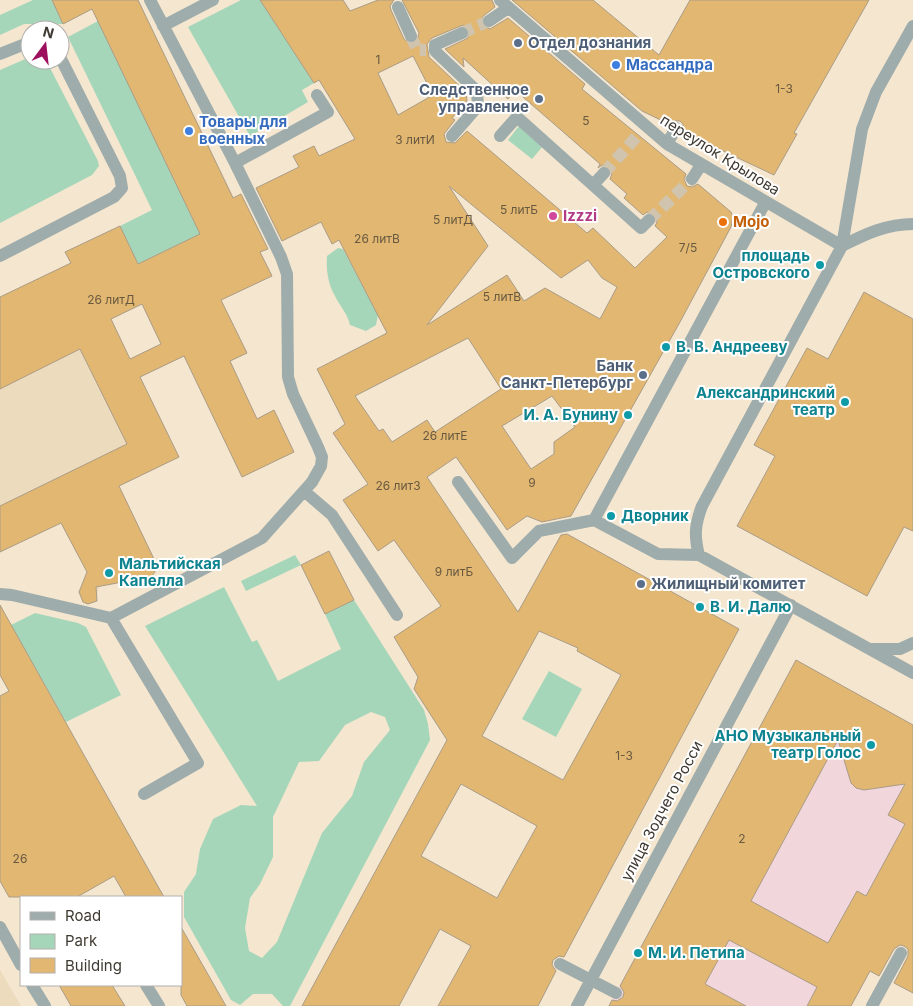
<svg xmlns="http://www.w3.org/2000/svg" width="913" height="1006" viewBox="0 0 913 1006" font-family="Inter,sans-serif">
	<rect width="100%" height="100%" fill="#f4e6cf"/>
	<path fill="#eddbbd" d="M52,0h86l134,276 -117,56 -13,-28 -31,15 19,40 97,-47 20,41 -17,9 27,56 17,-7 20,41 -51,25 -59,-121 -44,21 39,80 -60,29 36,74 -4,2 4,4v6l-4,5 -5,2 -16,-7 -13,11h-17l-3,14 -3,5 -6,2 -5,-2 -4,-10 8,-20 -26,-49 -61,29v-255l70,-34 -5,-11 55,-26 18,37 62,-29 -108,-225 -29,15z
		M0,970l21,36h-21z"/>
	<path fill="#f1d6db" d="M796,660l117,65v129l-20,76 -42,76h-242z"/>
	<path fill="#a5d6b9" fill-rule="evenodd" d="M33,0h19l11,24h-39l-24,11v-20z
		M241,0h19l54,83 -12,7 6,12 -58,34 -62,-109z
		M98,21l102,213 -62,30 -18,-38 32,-16 -84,-173z
		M30,57v3h11l7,4 50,97 1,5 -7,9 -92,48v-153z
		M519,126l24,20 -11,13 -24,-19z
		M338,248l5,1 35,66 -2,10 -10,6 -16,-6c-3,-13 -10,-18 -15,-29 -7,-12 -9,-26 -8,-40z
		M295,555l6,10 -55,26 -5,-10z
		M224,587l28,55 5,-2 21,41 63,-32 -16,-35 29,-14 70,110 4,14 2,16 -140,266h-7l-11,-12h-19l-13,11 -9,-5 -47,-83v-25l12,-18 4,-25 13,-30 28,-14 16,1 -112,-180zM371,712l14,5 5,13 -26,32 -12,34 -30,37 -45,109 -15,16 -13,-7 -4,-23 5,-30 10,-14 13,-27v-40l26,-55 20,-1 26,-36z
		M35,613l43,10 8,4 35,68 -55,27 -55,-97z
		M549,671l33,18 -26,48 -34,-18z"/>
	<path fill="#e2b771" stroke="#aa9c87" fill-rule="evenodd" d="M52,0h86l95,198 8,-4 27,55 -8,3 12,24 -51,24 26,53 -17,8 27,58 17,-9 20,42 -52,25 -58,-121 -44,21 39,80 -60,29 35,73 1,13 -4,5 -5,2 -16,-4 -13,8 -21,4 1,14 -9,3 -5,-2 -4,-10 8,-20 -26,-49 -61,29v-46l127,-62 -47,-95 -80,40v-92l71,-34 -6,-11 55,-26 18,38 62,-30 -108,-225 -29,15zM142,304l19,40 -31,15 -19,-40z
		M260,0h83l7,11 28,-11h16l-4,6 1,4 13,29 7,5 6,-3 2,-8 -17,-33h90l3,7 -13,10 1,9 7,3 18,-11 77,66 -3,5 104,85 -2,5 3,7 5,1 6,-3 33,28 2,5 -2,10 -51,95 -109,194 -29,6 -15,-6 -20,14 -51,-73 -29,20 91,135 43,-77 6,-1 172,95 -175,328 -5,-1 -6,4 -1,5 4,6 -18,35h-100l33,-60 -31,-17 -41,77h-97l145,-266 -33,-51 4,-12 -24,-40 47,-31 -47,-66 -16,11 -35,-51 25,-16 -35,-51 12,-9 -28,-55 70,-36 -48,-93 -7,4 -11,-22 -39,19 -26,-53 43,-21 -6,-11 21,-10 5,10 36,-17 -36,-59 -5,3zM463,25l7,5 -2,8 -23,11 19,18 -1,-9 45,41 7,-9 85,74 -2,4 4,-3 8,2 2,7 -2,5 17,15 -3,4 19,17 4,-3 8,3 2,7 -2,4 12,11 -32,31 -42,-40 -6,5 -120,-102 -12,12 -9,-1 -2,-8 11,-14 -3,-2 15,-17 -1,-9 -37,-35 -2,-13 5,-6zM413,56l20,39 -35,20 -20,-42zM449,186l112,92 27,-18 14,18 15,9 -17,32 -55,-31 -21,13 -17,-26 -80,50 61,-79zM468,338l33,51 -66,43 -8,-12 -35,22 -9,-13 -4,2 -24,-35zM552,396l23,31 -21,15v12l-23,15 -29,-43zM539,631l39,17 -1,3 44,24 -58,105 -81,-44zM461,784l76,42 -40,72 -76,-42z
		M512,0h81l66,55 31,-55h179l-75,133 3,1 -23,41 -91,-43v-8l-3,-3h-8l-3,3 -27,-13z
		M864,292l49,27v212l-9,-4 -37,69 -130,-70 38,-70 -21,-11 53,-97 21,11z
		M329,551l25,49 -29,14 -24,-49z
		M0,605l89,159 75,133h-38l-12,-21 -37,21h-68l-9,-16v-185l9,-5 -9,-16z
		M796,660l117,65v268l-19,-10 14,-27v-7l-4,-3 -4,-1 -6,4 -15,27 -9,-5 -19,35h-44l10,-19 -88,-47 -24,44 41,22h-137l3,-6 5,1 6,-4 1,-5 -4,-6zM838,740l13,43 5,5 8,2 41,-6 -17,31 17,9 -39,72 -9,-5 -29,52 -77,-42z
		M181,927l45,79h-39l-6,-11z
		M59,985h53l13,21h-54z"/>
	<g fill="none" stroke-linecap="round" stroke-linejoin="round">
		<path stroke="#d0c4af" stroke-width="12" stroke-dasharray="12 6" stroke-linecap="butt" d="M462,33l27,-12
			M411,36l6,14h9
			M604,173l34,-38
			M649,220l43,-41"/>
		<path stroke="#9facac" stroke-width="12" d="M150,0l85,163 93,-51 -11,-17
			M500,0l167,144 175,102
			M398,7l13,29
			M489,21l19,-13
			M163,26l50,-26
			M913,26l-37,66 -14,37 -20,117 -140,260c-7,18 -8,30 -3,49l214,118
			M0,54l30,-12
			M452,136l26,-30 -1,-15 -42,-40v-6l27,-12
			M500,136l17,-19 124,111 8,-8
			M667,144l9,-16
			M692,179l9,-14
			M593,185l11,-12
			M842,246c23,-12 45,-22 71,-22
			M0,256l114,-59 8,-9 -2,-12 -60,-119
			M458,482l54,76 27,-27 55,-11
			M304,491l28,24 65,100
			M699,555l-41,-1 -64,-34 171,-317
			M0,594l12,1 99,23 87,145 -54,31
			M111,618l151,-80 50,-56 9,-16 1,-9 -4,-10 -25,-53 -5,-17 -1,-103 -6,-17 -46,-94
			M871,649h29l13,-6
			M0,927l21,38
			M560,964l56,29
			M32,985l13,21
			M146,985l13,21
			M577,1006l214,-401
			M872,1006l29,-53"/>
	</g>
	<g fill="#5c6f8a" stroke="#fff" stroke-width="2">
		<circle cx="518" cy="43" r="5"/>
		<circle cx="539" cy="99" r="5"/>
		<circle cx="643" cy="375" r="5"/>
		<circle cx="641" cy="584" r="5"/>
	</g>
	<g fill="#3f7fe0" stroke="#fff" stroke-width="2">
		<circle cx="616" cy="65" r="5"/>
		<circle cx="189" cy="131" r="5"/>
	</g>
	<circle fill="#d1479c" stroke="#fff" stroke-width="2" cx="553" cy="216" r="5"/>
	<circle fill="#e8710a" stroke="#fff" stroke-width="2" cx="723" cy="222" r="5"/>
	<g fill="#0f9aa8" stroke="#fff" stroke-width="2">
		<circle cx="820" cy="265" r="5"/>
		<circle cx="666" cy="347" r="5"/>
		<circle cx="845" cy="402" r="5"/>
		<circle cx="628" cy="415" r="5"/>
		<circle cx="611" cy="516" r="5"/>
		<circle cx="109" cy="573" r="5"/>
		<circle cx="700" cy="607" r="5"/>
		<circle cx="871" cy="745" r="5"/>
		<circle cx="638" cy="953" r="5"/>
	</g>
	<g text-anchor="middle" stroke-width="4" stroke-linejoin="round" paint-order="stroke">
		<g font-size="12" fill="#685941">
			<text x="378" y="64">1</text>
			<text x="784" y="93">1-3</text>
			<text x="586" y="125">5</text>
			<text x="415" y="144">3 литИ</text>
			<text x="519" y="214">5 литБ</text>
			<text x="453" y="224">5 литД</text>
			<text x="377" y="243">26 литВ</text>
			<text x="688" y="252">7/5</text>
			<text x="502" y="301">5 литВ</text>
			<text x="111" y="304">26 литД</text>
			<text x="445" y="440">26 литЕ</text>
			<text x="532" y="487">9</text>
			<text x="398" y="490">26 литЗ</text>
			<text x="454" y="576">9 литБ</text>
			<text x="624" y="760">1-3</text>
			<text x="742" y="843">2</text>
			<text x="20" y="863">26</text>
		</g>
		<g font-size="15" font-weight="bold" fill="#4e5e75" stroke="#fff" text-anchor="start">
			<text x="528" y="48">Отдел дознания</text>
			<text x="529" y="95" text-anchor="end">Следственное<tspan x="529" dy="17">управление</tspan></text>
			<text x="633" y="371" text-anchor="end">Банк<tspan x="633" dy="17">Санкт-Петербург</tspan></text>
			<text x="651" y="589">Жилищный комитет</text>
		</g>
		<g font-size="15" font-weight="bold" fill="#366cbe" stroke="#fff" text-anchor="start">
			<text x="626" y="70">Массандра</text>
			<text x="199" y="127">Товары для<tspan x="199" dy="17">военных</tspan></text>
		</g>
		<g font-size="15" fill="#3f3a31" stroke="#fff">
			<text transform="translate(720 155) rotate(32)" y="5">переулок Крылова</text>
			<text transform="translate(662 811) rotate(-62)" y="5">улица Зодчего Росси</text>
		</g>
		<g font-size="15" font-weight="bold" fill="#b23c85" stroke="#fff" text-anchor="start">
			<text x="563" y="221">Izzzi</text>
		</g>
		<g font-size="15" font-weight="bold" fill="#c56008" stroke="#fff" text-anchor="start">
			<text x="733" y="227">Mojo</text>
		</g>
		<g font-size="15" font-weight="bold" fill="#0d838f" stroke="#fff" text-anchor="start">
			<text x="810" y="261" text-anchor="end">площадь<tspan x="810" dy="17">Островского</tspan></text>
			<text x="676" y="352">В. В. Андрееву</text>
			<text x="835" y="398" text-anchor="end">Александринский<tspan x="835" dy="17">театр</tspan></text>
			<text x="618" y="420" text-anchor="end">И. А. Бунину</text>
			<text x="621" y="521">Дворник</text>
			<text x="119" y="569">Мальтийская<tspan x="119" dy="17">Капелла</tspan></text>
			<text x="710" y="612">В. И. Далю</text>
			<text x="861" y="741" text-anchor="end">АНО Музыкальный<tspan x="861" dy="17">театр Голос</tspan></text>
			<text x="648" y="958">М. И. Петипа</text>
		</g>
	</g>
	<rect x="20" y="896" width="162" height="90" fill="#ffffff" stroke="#b2b0ad"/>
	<rect x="30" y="912" width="25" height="8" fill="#9facac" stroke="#b2b0ad"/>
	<text x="65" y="921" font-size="15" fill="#3f3a31">Road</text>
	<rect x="30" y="934" width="25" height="15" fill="#a5d6b9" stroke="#b2b0ad"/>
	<text x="65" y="946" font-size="15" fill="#3f3a31">Park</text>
	<rect x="30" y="958" width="25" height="15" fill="#e2b771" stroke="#b2b0ad"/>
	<text x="65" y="971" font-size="15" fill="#3f3a31">Building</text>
	<g transform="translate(45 45) rotate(15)"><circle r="24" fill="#ffffff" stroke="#b2b0ad"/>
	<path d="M0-4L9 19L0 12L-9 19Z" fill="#9d105e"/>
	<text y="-8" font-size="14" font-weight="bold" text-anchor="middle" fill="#3f3a31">N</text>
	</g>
</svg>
